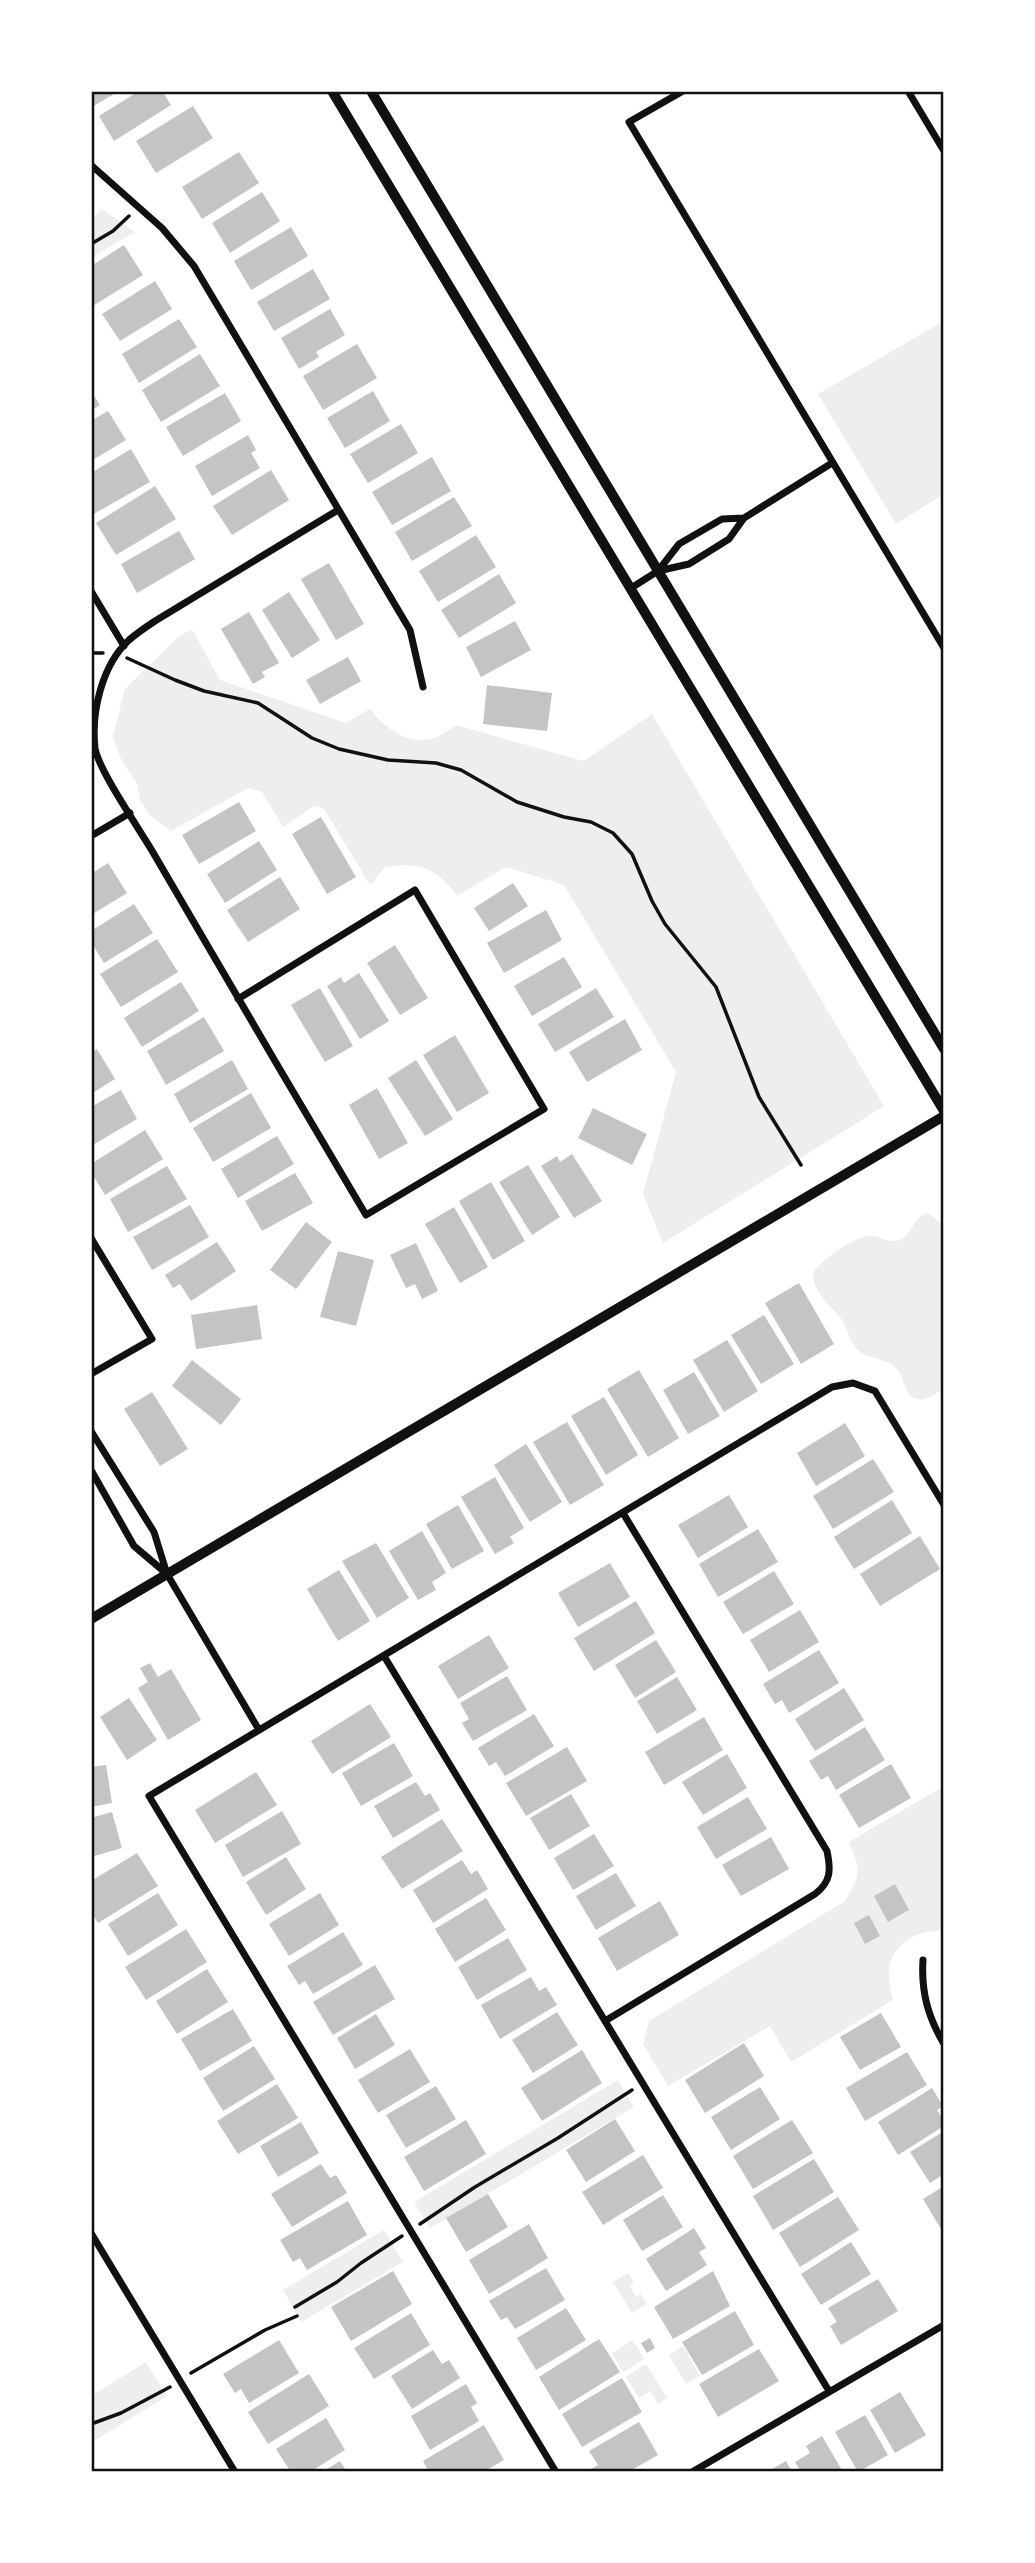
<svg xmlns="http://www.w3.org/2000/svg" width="1035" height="2563" viewBox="0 0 1035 2563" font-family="'Noto Sans',sans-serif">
	<rect width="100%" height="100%" fill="#fff"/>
	<path fill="#eee" d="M102,209l33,23 -44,26v-37z
		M944,321v173l-48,30 -78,-130z
		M192,629l28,51 126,43 24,-14c15,20 40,38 67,28 6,-3 13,-8 19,-12l128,36 68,-47 232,392 -221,137 -20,-49 33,-122 -112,-187 -58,-18 -49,29c-22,-29 -37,-34 -72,-29l-15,18 -46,-76 -10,-3 -31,21 -21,-35 -14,-4 -77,43 -21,-15 -10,-16 -3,-16 -17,-27 -7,-21 12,-47 53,-52z
		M928,1213l16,13v162c-8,6 -19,15 -30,10 -10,-5 -10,-20 -16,-28 -8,-10 -24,-11 -35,-16 -13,-8 -15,-25 -23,-37 -8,-10 -19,-18 -24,-30 -3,-5 -3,-10 -2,-16 10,-13 38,-33 55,-35 11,-1 21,9 32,3 13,-7 12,-23 27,-26z
		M944,1786v145c-27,-2 -53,13 -55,41 -1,9 2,19 4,28l-102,62 -21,-36 -102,60 -25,-42 6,-23 196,-120c16,-26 16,-30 4,-59z
		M618,2080l16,27 -204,121 -16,-26z
		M384,2230l19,32 -102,60 -18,-32z
		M628,2273l6,10 -5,3 7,11 5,-3 6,10 -15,9 -19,-31z
		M633,2340l11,19 -21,13 -11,-19z
		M683,2346l17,30 -14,8 -17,-29z
		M146,2362l21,34 -76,47v-47z
		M646,2364l21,34 -9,6 -8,-13 -11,7 -13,-21z"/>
	<path fill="#c4c4c4" d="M91,91h28l-27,16z
		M139,91h23l9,14 -57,36 -15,-25z
		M193,106l20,32 -57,35 -20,-32z
		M239,152l20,31 -57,36 -20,-32z
		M262,192l18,29 -50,32 -18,-30z
		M291,227l17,29 -57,34 -17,-29z
		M124,245l19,30 -52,32v-41z
		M313,269l17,30 -56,32 -17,-29z
		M155,281l17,28 -52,32 -18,-27z
		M330,309l15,26 -29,17 3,5 -20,12 -18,-31z
		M179,319l18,28 -58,36 -17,-29z
		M357,344l20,34 -54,32 -20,-34z
		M200,354l20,32 -59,36 -19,-32z
		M91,391l9,14 -9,6z
		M373,391l17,30 -45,27 -18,-30z
		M225,393l16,28 -58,35 -17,-29z
		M108,411l18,29 -35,21v-40z
		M401,424l17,29 -50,30 -18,-29z
		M248,435l8,15 -5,3 9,15 -48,28 -17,-30z
		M131,449l19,33 -58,33 -1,-42z
		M432,457l19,34 -59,34 -20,-33z
		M271,470l18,30 -57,35 -19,-29z
		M155,486l21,33 -60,36 -20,-32z
		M454,497l18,29 -60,35 -17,-29z
		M179,531l16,28 -58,34 -16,-29z
		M476,535l20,32 -58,35 -19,-31z
		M329,563l35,61 -28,16 -35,-61z
		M499,574l17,29 -57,35 -18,-28z
		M289,592l31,48 -28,18 -30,-48z
		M249,612l30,51 -17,9 3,5 -12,7 -32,-55z
		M515,621l16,29 -50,27 -15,-30z
		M348,657l13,24 -41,23 -14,-24z
		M487,685l65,8 -5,38 -64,-7z
		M239,802l17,29 -57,33 -17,-29z
		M321,817l35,60 -29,17 -35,-60z
		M259,841l18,29 -52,33 -18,-29z
		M108,863l19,30 -36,22v-41z
		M280,877l20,32 -52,33 -21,-32z
		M513,883l15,23 -39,25 -15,-23z
		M134,904l19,29 -49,30 -13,-21v-11z
		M546,910l16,30 -58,33 -17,-30z
		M157,939l21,33 -57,35 -21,-33z
		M395,945l33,53 -28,17 -33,-52z
		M564,957l18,30 -50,29 -18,-30z
		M359,973l30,48 -29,18 -33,-53 14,-9 3,6z
		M181,982l18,29 -57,36 -18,-29z
		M320,988l33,58 -28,16 -34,-57z
		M596,988l18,29 -59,35 -17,-28z
		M204,1017l20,34 -58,34 -19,-34z
		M625,1019l17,31 -55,32 -18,-30z
		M455,1035l34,58 -32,19 -34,-57z
		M97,1049l18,30 -24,15v-41z
		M232,1060l16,29 -58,34 -16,-29z
		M416,1060l37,59 -28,17 -37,-58z
		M377,1088l31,55 -29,16 -30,-54z
		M121,1090l16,29 -46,27v-39z
		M251,1093l20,35 -58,34 -20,-34z
		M593,1108l54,26 -15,31 -54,-27z
		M145,1130l18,29 -58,36 -14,-23v-8z
		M277,1136l17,28 -56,34 -17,-29z
		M572,1154l30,47 -28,17 -33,-52 16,-10 3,6z
		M528,1165l32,52 -28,18 -33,-53z
		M167,1166l20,33 -59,33 -18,-33z
		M295,1173l18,30 -51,28 -17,-30z
		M491,1182l34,59 -32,19 -34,-59z
		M190,1205l19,32 -57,33 -19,-33z
		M454,1207l34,60 -28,16 -35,-59z
		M306,1222l26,20 -36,47 -26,-19z
		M217,1242l19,29 -45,30 -11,-17 -7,4 -8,-13z
		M416,1243l22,48 -16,8 -7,-15 -9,4 -16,-33z
		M338,1251l36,9 -18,66 -36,-9z
		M799,1283l35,61 -33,20 -36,-61z
		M257,1305l5,34 -66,10 -5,-34z
		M764,1315l30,49 -33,20 -30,-49z
		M727,1340l31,51 -34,21 -31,-52z
		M192,1360l49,39 -20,26 -49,-39z
		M639,1370l40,68 -31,19 -41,-68z
		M694,1372l26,44 -32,18 -25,-44z
		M152,1392l36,57 -28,17 -36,-57z
		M604,1397l34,58 -32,20 -35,-59z
		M567,1422l37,63 -34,20 -37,-63z
		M845,1423l20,33 -49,30 -19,-33z
		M526,1444l36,58 -32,20 -36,-57z
		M873,1459l21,33 -61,37 -20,-33z
		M495,1477l29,51 -14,9 4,6 -19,11 -34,-57z
		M729,1495l19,32 -50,31 -20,-33z
		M892,1500l20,33 -58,36 -20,-32z
		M458,1505l26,46 -32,18 -26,-45z
		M758,1529l20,33 -60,35 -19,-33z
		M422,1531l24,42 -14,9 4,8 -18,10 -29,-49z
		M920,1536l20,33 -60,37 -20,-32z
		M376,1543l33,55 -32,20 -35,-57z
		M610,1563l20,34 -52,30 -20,-34z
		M339,1570l31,51 -32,20 -31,-52z
		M774,1571l20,33 -51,30 -20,-32z
		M636,1601l19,32 -61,38 -20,-33z
		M800,1610l19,32 -50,30 -19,-32z
		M489,1635l20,33 -51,31 -20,-33z
		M656,1640l20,32 -41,26 -20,-33z
		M819,1650l20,33 -50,30 -7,-13 -7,4 -12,-20z
		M150,1663l8,14 13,-8 30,51 -33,20 -30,-52 10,-6 -8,-14z
		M507,1676l20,34 -54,31 -11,-18 7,-4 -9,-16z
		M677,1677l20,33 -40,24 -20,-33z
		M844,1688l20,32 -49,31 -20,-32z
		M129,1698l28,42 -30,20 -27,-43z
		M370,1704l21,33 -59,37 -21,-33z
		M534,1714l20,32 -49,30 -9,-14 -7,4 -11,-18z
		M704,1717l19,33 -59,35 -19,-33z
		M865,1727l20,33 -49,30 -8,-14 -7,4 -12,-19z
		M394,1743l19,33 -52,30 -19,-33z
		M567,1747l20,34 -61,35 -20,-33z
		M727,1754l20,34 -44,27 -21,-33z
		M891,1764l20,34 -52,30 -20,-33z
		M106,1765l6,38 -21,4v-40z
		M256,1772l21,33 -62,38 -20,-33z
		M416,1782l9,14 5,-3 10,17 -47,28 -19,-32z
		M571,1794l19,32 -41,24 -19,-32z
		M748,1797l19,32 -51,30 -19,-32z
		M282,1811l19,33 -58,33 -18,-32z
		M112,1812l10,36 -31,9v-39z
		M442,1819l21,32 -61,38 -21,-32z
		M594,1834l20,32 -41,24 -19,-32z
		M771,1837l18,32 -48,27 -19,-31z
		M137,1853l21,33 -60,37 -7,-11v-31z
		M286,1857l20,32 -40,26 -20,-33z
		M462,1860l9,14 6,-4 11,19 -55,34 -20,-33z
		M616,1873l20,33 -40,24 -20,-34z
		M895,1884l14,26 -21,12 -14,-26z
		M158,1893l20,32 -50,31 -20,-32z
		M320,1893l19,32 -50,31 -20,-32z
		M486,1898l20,32 -51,32 -20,-33z
		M660,1901l19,34 -62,36 -19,-33z
		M869,1915l11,21 -15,8 -11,-21z
		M186,1929l21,33 -61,38 -21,-33z
		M343,1932l20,33 -50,29 -8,-13 -6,4 -12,-19z
		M508,1938l19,32 -50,30 -19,-33z
		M375,1965l20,34 -62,36 -20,-33z
		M207,1969l21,33 -51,32 -21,-33z
		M531,1977l8,14 7,-4 11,18 -57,34 -19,-34z
		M233,2009l19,32 -52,30 -19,-32z
		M557,2012l21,33 -45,28 -21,-33z
		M881,2013l20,34 -41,23 -20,-33z
		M376,2014l19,31 -40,24 -18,-31z
		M744,2043l20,33 -59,37 -20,-33z
		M254,2046l21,33 -52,32 -20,-33z
		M410,2049l20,33 -52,31 -20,-33z
		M582,2050l20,33 -60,38 -21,-33z
		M907,2052l20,33 -62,36 -19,-33z
		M277,2084l21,34 -60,36 -21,-33z
		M436,2086l20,33 -50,29 -20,-33z
		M760,2087l20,32 -49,31 -20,-33z
		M932,2088l11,18 -6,4 7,11v5l-46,29 -20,-33z
		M615,2119l20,32 -49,31 -20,-32z
		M466,2120l20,34 -62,37 -20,-34z
		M792,2120l21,33 -60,36 -20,-33z
		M301,2122l18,31 -41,24 -18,-31z
		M944,2131v43l-14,9 -20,-31z
		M643,2155l20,33 -60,37 -21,-33z
		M814,2159l20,33 -61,38 -20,-34z
		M321,2164l9,14 6,-3 11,18 -55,34 -21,-33z
		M944,2186v48l-21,-35z
		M488,2194l20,33 -42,25 -20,-34z
		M663,2195l20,32 -41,24 -19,-31z
		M838,2197l21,33 -59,37 -21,-34z
		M348,2201l19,34 -60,35 -7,-12 -7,4 -13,-22z
		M529,2224l19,34 -59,36 -20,-34z
		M694,2228l12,20 -7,4 8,13 -41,26 -20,-32z
		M851,2242l20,32 -50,31 -20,-31z
		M546,2268l19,32 -50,29 -8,-12 -6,3 -12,-19z
		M393,2271l19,33 -61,37 -20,-34z
		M713,2271l17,35 -57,33 -19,-32z
		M878,2279l20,32 -57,34 -11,-19 7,-4 -9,-14z
		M566,2308l20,32 -50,30 -19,-32z
		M735,2311l19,34 -52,30 -20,-33z
		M411,2313l19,32 -56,34 -20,-31z
		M650,2338l5,10 -8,5 -6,-10z
		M599,2339l21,33 -61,38 -20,-33z
		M279,2340l20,33 -50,30 -8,-14 -6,4 -12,-19z
		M759,2349l20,32 -61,36 -19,-33z
		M433,2350l9,14 7,-4 11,18 -48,31 -21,-33z
		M309,2374l20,32 -61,38 -20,-32z
		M622,2378l20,34 -60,35 -20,-33z
		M466,2384l11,19 -6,4 8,14 -49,29 -19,-34z
		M900,2392l26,43 -31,18 -25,-43z
		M865,2415l23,40 -30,17 -23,-40z
		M326,2418l19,32 -35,22h-19l-15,-23z
		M639,2422l19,33 -30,17h-36l-1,-3 7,-4 -9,-14z
		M484,2425l20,35 -21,12h-54l-6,-11z
		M822,2436l21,36h-42l-6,-10 15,-9 -4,-7z
		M340,2461l7,11h-25z
		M786,2461l6,11h-25z"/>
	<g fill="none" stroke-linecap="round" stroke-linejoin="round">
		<path stroke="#111" stroke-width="3.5" d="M91,244l22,-13 16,-15
			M91,653h12
			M127,658l48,22 29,11 54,12 54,35 27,11 49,11 48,3 25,7 56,32 47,15 27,5 22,11 19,21 20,47 13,23 51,63 43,110 42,68
			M420,2224l55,-37 83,-49 74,-48
			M295,2307l42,-25 24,-19 41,-27
			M191,2373l74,-43 32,-14
			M91,2424l30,-11 49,-26"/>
		<path stroke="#111" stroke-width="7" d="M683,91l-54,31 315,526
			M908,91l36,60
			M91,165l71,63 32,38 216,364 13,57
			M658,571l31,-7 40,-25 15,-21 88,-55
			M631,588l27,-17 21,-27 43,-25 22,-1
			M91,591l33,55
			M91,836l39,-23
			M238,999l177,-109 129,219 -178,106c-72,-122 -144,-243 -215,-366 -13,-22 -53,-80 -56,-101 -4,-36 7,-83 34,-108 8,-7 17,-13 26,-19l183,-111
			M91,1238l61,101 -61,35
			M91,1431l63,101 13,42 92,156
			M91,1470l43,76 33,28
			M384,1656l445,735
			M923,1960c-2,32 5,57 21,84
			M605,2021l210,-127c16,-12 16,-24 12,-43l-204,-338
			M91,2233l144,239
			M556,2472l-407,-676 683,-409 21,-4 22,8 69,114
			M692,2472l252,-147"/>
		<path stroke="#111" stroke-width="10" d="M91,1619l853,-503"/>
		<path stroke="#111" stroke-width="10" d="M332,91l612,1020
			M371,91l573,958"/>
	</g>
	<rect width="1035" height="2563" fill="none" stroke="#ffffff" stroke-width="186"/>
	<rect x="93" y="93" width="849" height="2377" fill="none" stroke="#111" stroke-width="2.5"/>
</svg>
